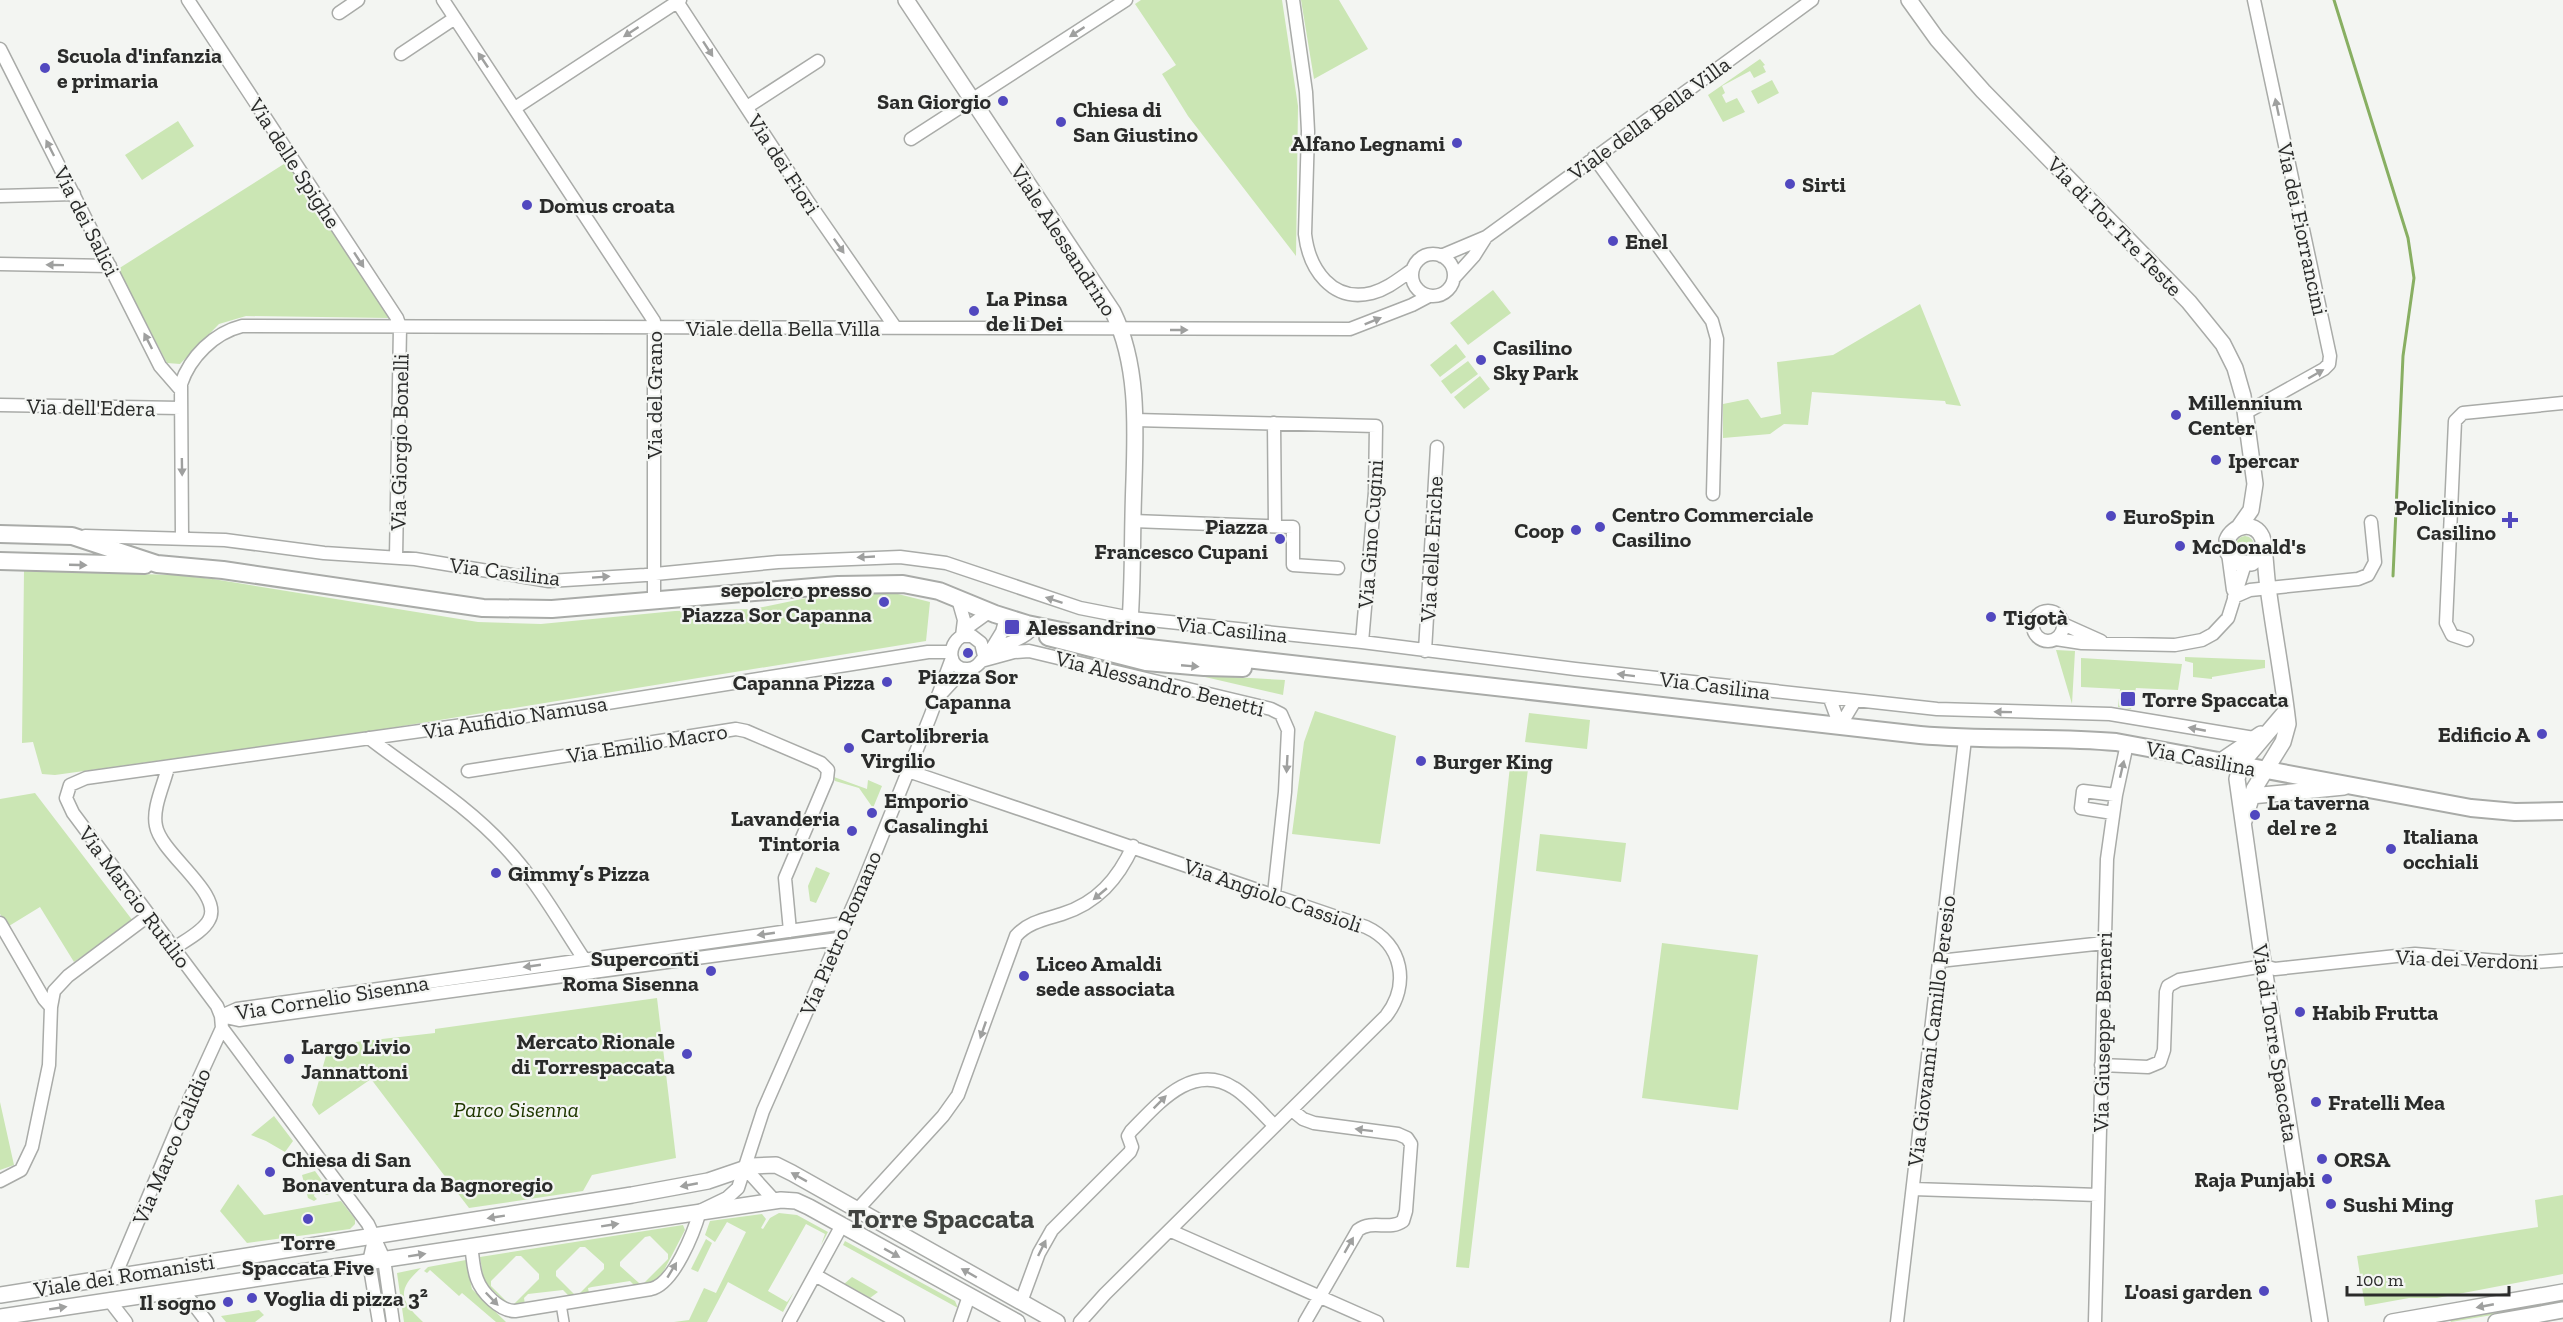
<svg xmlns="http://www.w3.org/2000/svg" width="2563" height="1322" viewBox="0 0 2563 1322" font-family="'Zilla Slab',serif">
	<rect width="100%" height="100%" fill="#f3f5f2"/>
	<path fill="#cbe6b4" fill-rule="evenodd" d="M1141,0h141l16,106 -2,150 -108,-140 -26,-42 14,-9 -41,-61z
		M1301,0h38l29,49 -54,30z
		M1760,59l5,6 -2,1 3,6 -12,6 -4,-7 -28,15 3,7 -3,2 4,8 11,-5 8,14 -22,10 -15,-27z
		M1772,80l7,13 -21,11 -7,-13z
		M178,121l16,25 -52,34 -17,-25z
		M287,162l102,156 -143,-2 -27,8 -39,40 -13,-1 -49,-94z
		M1493,290l18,23 -43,32 -18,-22z
		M1920,304l41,102 -15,-2 -1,-3 -133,-9 -4,33 -24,-1 -14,10 -47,4v-34l25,-5 13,19 20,-4 -4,-52 56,-7z
		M1456,344l10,13 -26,20 -10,-12z
		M1468,361l10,13 -27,20 -10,-13z
		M1480,376l10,13 -26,20 -10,-12z
		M2236 545a9 9 0 1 1 18 0a9 9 0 1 1-18 0Z
		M24,571l151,4 38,4 265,43 63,2 134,-13 78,-2 68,-14 65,-4 44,11 -4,39 -566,92 -305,42 -13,-1 -9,-32 -11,1z
		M2056,650l19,1 -3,53z
		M2185,657l80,3v8l-53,9v2l-19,-2v-14l-8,-2z
		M2081,658l101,6 -4,26 -42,-2 -5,21 -13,-2 2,-18 -39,-2z
		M1216,676l69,4 -2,15 -78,-18z
		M1315,711l81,25 -16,108 -88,-10 12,-92z
		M1529,713l61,7 -3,29 -62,-7z
		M1510,766l18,3 -59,499 -13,-1z
		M834,777l33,12 1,-9 14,6 -9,22 -14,-20 -24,-7z
		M35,793l98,128 -59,41 -34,-55 -31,19 -9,-12v-115z
		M1540,834l86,9 -5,39 -85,-11z
		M816,867l14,6 -14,30 -6,-2 -2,-15z
		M1662,943l96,12 -20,155 -96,-12z
		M657,998l19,160 -84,17 -9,16 -114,17 -98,-129 -52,36 -7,-10 17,-60 106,-12v-4z
		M0,1102l14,63 -14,5z
		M274,1116l19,25 -8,11 -19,-11 -15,-6z
		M315,1171l16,22 -4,2 -11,-5 -2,6 3,3 -3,2 -6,-3 -6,-23z
		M238,1184l26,31 77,-14 14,18v5l-5,5 -103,14 -27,-32z
		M2563,1195v79l-126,24h-28l-44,8 -8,-50 181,-29 -3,-27z
		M779,1213l18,2 31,17 -7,13 4,-11 -19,-10 -38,67 19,11 7,-10 -11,20 -55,-30 -21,40h-33l15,-2 15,-32 12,5 30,-61 -19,-10 -12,20 -10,-7 5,-14 52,-7 4,5 -5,9 2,1 7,-11z
		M683,1225l2,5 -27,52 -23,4 -5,-5 -38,6 -4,1 1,5 -20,3 -6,-6 -35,4 -4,4 1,7 -15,2 -26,-25 -4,-25zM650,1236l18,18v5l-25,25 -4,-1 -19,-17v-4l25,-25zM580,1247h5l19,17v5l-25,25h-5l-18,-18v-5zM516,1256h5l18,18v5l-25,25h-5l-18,-18v-5z
		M706,1239l6,4 -14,29 -7,-3z
		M845,1241l110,60 3,7 -115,-63z
		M466,1260l6,29 34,33h-10l-34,-29 -3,3 -29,-26 -3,3 -3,-2 4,-4z
		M421,1268c-25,22 -21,33 2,54h-19l-7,-49z
		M852,1277l26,15 -8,6 -26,-14z
		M2563,1298v5l-112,19 -1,-2z
		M259,1310l5,5 -9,7h-29l-5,-6z"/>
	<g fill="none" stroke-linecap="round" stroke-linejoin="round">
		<path stroke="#88af62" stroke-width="3" d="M2334,0l74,238 6,40 -11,78 -10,220"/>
		<defs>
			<path id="pedestrian" d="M561,1304l3,18"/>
			<path id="minor" d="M188,0l209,318 3,9 -4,231
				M443,0l211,321v280
				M676,0l133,203 86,124
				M1293,0l13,92 2,39 -3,103c4,35 27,69 67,59 15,-4 27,-14 40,-23
				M339,13l19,-13
				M0,49l160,317 20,23
				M401,54l54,-36
				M747,107l71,-46
				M515,108l165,-108
				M911,139l215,-139
				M1594,157l118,164 5,18 -4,155
				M0,196l74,-2
				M1412 275a21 21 0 1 1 42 0a21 21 0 1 1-42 0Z
				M1441,256l45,-19 326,-237
				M0,264l110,2
				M1454,278l20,-22 12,-19
				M0,405l181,3
				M2247,412l77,-43 5,-5 1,-8 -76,-356
				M1135,420l241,6 -1,66 -13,150
				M1274,423l1,103
				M1133,521l160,6v38l45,3
				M85,536l140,4 99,13 91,6 134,22 96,-6 133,-13 122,-5 46,6 134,45 51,10 231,24 213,27 362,40 173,5 144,24
				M182,538l-1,-154c9,-27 33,-51 61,-58l1108,3 62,-24 17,-9
				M2228,553l5,37
				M2234,597l16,-7 108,-11 10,-4 7,-13 -4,-40
				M958,599l6,21 -2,16
				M2033 626a15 15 0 1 1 30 0a15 15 0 1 1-30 0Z
				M2063,624l38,17
				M964,630l25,-18
				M2056,639l26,4 93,2 27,-5 11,-6 15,-16 17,-54
				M2467,640l-15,-5 -6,-12 9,-202 8,-8 100,-10
				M991,650l11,-18 4,-14
				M1425,651l12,-204
				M984,656l-3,-13 -9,-7h-10c-16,9 -14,34 6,33 12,-1 14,-12 22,-17 14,-9 36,-12 44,-26
				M981,661l33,-9 15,-1 242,58 10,5 7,16 -3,62 -11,102
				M940,695l24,-26
				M1830,699l10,27
				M1840,726l15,-25
				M369,738c45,35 97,66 136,109 31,33 54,74 79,112
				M168,767c-4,18 -16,41 -12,59 5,28 68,68 53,94 -6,12 -25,21 -36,29
				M468,771l268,-42 10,2 75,32 7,7 -1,9 -42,99 5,53
				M908,771l458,156c37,17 44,58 20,89l-281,278 -25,28
				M2113,813l-32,-5 2,-17 33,4
				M0,923l44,76 7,8
				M1939,961l165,-18
				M221,1016l16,-7 608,-86
				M221,1016l18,4 14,-2 585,-79
				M222,1028l146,196 16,35 9,63
				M2101,1065l47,2 12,-5 4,-12 2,-58 2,-6 11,-6 85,-14 11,3 140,-15 108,9 40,-3
				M1292,1110l11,9 11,4 84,11 9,4 4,6 -5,67 -3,10c-14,10 -30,-2 -45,9l-53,92
				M744,1167l30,33
				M0,1181l21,-11 11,-23 17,-82 2,-58 3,-16 14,-15 80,-60
				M1913,1189l185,6
				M858,1209l85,-93 15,-21 58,-159c12,-14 30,-17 46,-22 35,-11 56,-35 71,-68
				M1171,1231l206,91
				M375,1235l-6,27 10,60
				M471,1246c2,11 2,23 6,33 5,14 23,32 38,32l136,-22c23,-5 43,-57 49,-78l27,-13 11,-10 25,-77 100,-228 67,-166 22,-59
				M815,1275l83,47
				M115,1276l75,-178 32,-70 -1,-12 -4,-10 -144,-193 -7,-15 4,-13 16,-7 427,-60 415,-66h23
				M182,1289l25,33
				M109,1300l17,22
				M1021,1302l18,-49 13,-23 78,-78 2,-5 -4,-11 3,-5c26,-26 61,-70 103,-43 15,9 28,26 41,38
				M789,1322l53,-97
				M960,1322l9,-26
				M1897,1322l68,-583
				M2095,1322l12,-463 9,-64 11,-51"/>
			<path id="tertiary" d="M906,0l207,312c30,62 21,136 20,204 -1,43 0,86 -5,129
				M1909,0l28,39 46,52 206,211 34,42 12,24 8,28 12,88 -4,26 -12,17
				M2286,711l-45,53 -4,15 24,170 59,373
				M2221,761l40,-27
				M2251,796l93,-9
				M2244,821l10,-32 29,-47 5,-18c-5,-45 -14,-91 -20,-137 -2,-10 -3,-43 -6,-50 -8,-17 -29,-12 -35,3l1,13 10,10h14l11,-12
				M0,1295l632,-100 76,-14 44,-15 24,-1 16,8 265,149
				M0,1317l781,-117 15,1 13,6 208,115
				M2392,1322l171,-30
				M2496,1322l67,-12"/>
			<path id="secondary" d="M0,534l72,2 85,28 66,6 260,38 69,1 286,-24 65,-1 36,7 56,23 32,10 113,23 780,88c65,6 131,1 196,7l355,66 44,4 48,-1
				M0,561l145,4
				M1048,637l98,25 58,5 39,1"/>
		</defs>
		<use href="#pedestrian" stroke="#a9aba8" stroke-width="12"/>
		<use href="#minor" stroke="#a9aba8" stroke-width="15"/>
		<use href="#tertiary" stroke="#a9aba8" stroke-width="18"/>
		<use href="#secondary" stroke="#a9aba8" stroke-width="20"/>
		<use href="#pedestrian" stroke="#fff" stroke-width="9"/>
		<use href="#minor" stroke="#fff" stroke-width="12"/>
		<use href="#tertiary" stroke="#fff" stroke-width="15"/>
		<use href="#secondary" stroke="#fff" stroke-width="16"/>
	</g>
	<defs><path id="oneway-solid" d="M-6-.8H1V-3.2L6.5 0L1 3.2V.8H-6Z" transform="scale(1.5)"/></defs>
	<g fill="#9fa09f">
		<use href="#oneway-solid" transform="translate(631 32) rotate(147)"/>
		<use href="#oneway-solid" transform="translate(1077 32) rotate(147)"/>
		<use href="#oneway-solid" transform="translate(708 49) rotate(57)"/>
		<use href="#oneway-solid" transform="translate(483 60) rotate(-124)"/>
		<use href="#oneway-solid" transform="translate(2277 107) rotate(-102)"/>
		<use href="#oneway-solid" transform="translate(50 148) rotate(-117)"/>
		<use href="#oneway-solid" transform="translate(839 246) rotate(55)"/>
		<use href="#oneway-solid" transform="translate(359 260) rotate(57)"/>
		<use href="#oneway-solid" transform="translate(55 265) rotate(-179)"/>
		<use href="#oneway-solid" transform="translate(1373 321) rotate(-22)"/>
		<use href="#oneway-solid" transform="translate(1179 330)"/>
		<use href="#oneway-solid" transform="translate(148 341) rotate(-117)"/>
		<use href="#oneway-solid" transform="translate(2316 374) rotate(-30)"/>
		<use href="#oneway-solid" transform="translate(182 467) rotate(89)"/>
		<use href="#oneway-solid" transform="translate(866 557) rotate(177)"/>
		<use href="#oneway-solid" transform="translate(78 565) rotate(2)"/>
		<use href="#oneway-solid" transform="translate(601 577) rotate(-4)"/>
		<use href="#oneway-solid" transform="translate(1054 600) rotate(-162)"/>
		<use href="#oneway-solid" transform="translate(1190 666) rotate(5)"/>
		<use href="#oneway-solid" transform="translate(1626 675) rotate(-173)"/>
		<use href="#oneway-solid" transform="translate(2003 712) rotate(-179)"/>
		<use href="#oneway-solid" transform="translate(2197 729) rotate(-169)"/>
		<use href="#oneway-solid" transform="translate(1287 764) rotate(93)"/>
		<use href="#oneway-solid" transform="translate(2122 769) rotate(-77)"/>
		<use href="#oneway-solid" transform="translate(1100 894) rotate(140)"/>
		<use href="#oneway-solid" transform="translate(766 934) rotate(172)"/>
		<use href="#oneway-solid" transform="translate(532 966) rotate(172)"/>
		<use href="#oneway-solid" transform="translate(983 1030) rotate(109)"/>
		<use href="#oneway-solid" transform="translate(1160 1102) rotate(-45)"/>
		<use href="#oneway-solid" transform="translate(1364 1130) rotate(-173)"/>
		<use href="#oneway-solid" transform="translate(799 1177) rotate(-151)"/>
		<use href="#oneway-solid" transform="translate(689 1185) rotate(169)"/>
		<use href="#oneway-solid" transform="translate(496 1217) rotate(171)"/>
		<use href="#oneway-solid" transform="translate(610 1225) rotate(-9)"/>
		<use href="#oneway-solid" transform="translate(1349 1245) rotate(-60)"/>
		<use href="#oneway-solid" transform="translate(1042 1248) rotate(-64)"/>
		<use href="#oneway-solid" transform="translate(892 1253) rotate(29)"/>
		<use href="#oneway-solid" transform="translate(417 1255) rotate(-9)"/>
		<use href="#oneway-solid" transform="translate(672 1270) rotate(-59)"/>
		<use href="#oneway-solid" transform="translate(969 1273) rotate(-150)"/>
		<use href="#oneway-solid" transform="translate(492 1299) rotate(46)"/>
		<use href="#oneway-solid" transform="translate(2485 1306) rotate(169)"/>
		<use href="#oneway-solid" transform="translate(58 1308) rotate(-9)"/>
	</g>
	<g fill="#5148bf" stroke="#f3f5f2" stroke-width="2">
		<circle cx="45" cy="68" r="6"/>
		<circle cx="1003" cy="101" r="6"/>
		<circle cx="1061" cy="122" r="6"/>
		<circle cx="1457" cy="143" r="6"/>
		<circle cx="1790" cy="184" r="6"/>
		<circle cx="527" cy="205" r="6"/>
		<circle cx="1613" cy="241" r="6"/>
		<circle cx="974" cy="311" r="6"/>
		<circle cx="1481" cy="360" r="6"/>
		<circle cx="2176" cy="415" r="6"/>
		<circle cx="2216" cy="460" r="6"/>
		<circle cx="2111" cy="516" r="6"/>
		<path d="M2507 511h6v6h6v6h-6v6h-6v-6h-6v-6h6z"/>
		<circle cx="1600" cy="527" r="6"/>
		<circle cx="1576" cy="530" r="6"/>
		<circle cx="1280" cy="539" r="6"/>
		<circle cx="2180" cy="546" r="6"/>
		<circle cx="884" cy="602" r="6"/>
		<circle cx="1991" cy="617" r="6"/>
		<rect x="1004" y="619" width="16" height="16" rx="3"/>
		<circle cx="968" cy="653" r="6"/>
		<circle cx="887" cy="682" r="6"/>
		<rect x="2120" y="691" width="16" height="16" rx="3"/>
		<circle cx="2542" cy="734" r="6"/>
		<circle cx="849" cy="748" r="6"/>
		<circle cx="1421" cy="761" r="6"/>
		<circle cx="872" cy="813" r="6"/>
		<circle cx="2255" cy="815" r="6"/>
		<circle cx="852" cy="831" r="6"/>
		<circle cx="2391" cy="849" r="6"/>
		<circle cx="496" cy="873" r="6"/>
		<circle cx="711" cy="971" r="6"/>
		<circle cx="1024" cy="976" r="6"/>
		<circle cx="2300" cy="1012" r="6"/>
		<circle cx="687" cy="1054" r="6"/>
		<circle cx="289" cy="1059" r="6"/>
		<circle cx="2316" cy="1102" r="6"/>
		<circle cx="2322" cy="1159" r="6"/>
		<circle cx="270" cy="1172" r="6"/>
		<circle cx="2327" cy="1179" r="6"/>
		<circle cx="2331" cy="1204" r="6"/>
		<circle cx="308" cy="1219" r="6"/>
		<circle cx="2264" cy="1291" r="6"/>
		<circle cx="252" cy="1298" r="6"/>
		<circle cx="228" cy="1302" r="6"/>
	</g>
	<g text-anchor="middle" stroke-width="4.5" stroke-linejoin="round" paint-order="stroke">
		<g font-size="22" font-weight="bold" fill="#2a2b2a" stroke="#f3f5f2" text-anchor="start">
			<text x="57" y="63">Scuola d'infanzia<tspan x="57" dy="25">e primaria</tspan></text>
			<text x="991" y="109" text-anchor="end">San Giorgio</text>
			<text x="1073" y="117">Chiesa di<tspan x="1073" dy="25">San Giustino</tspan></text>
			<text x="1445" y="151" text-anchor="end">Alfano Legnami</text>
			<text x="1802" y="192">Sirti</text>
			<text x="539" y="213">Domus croata</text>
			<text x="1625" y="249">Enel</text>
			<text x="986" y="306">La Pinsa<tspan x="986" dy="25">de li Dei</tspan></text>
			<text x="1493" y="355">Casilino<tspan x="1493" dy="25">Sky Park</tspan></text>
			<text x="2188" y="410">Millennium<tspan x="2188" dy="25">Center</tspan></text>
			<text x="2228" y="468">Ipercar</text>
			<text x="2496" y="515" text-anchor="end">Policlinico<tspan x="2496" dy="25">Casilino</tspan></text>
			<text x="1612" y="522">Centro Commerciale<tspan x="1612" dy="25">Casilino</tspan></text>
			<text x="2123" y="524">EuroSpin</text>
			<text x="1268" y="534" text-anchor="end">Piazza<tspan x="1268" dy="25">Francesco Cupani</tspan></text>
			<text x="1564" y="538" text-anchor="end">Coop</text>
			<text x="2192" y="554">McDonald's</text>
			<text x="872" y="597" text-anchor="end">sepolcro presso<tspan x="872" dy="25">Piazza Sor Capanna</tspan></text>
			<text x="2003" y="625">Tigotà</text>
			<text x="1026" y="635">Alessandrino</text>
			<text x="968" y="684" text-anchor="middle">Piazza Sor<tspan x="968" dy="25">Capanna</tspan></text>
			<text x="875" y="690" text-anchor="end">Capanna Pizza</text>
			<text x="2142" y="707">Torre Spaccata</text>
			<text x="2530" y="742" text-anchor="end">Edificio A</text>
			<text x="861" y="743">Cartolibreria<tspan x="861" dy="25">Virgilio</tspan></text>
			<text x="1433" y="769">Burger King</text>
			<text x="884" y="808">Emporio<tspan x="884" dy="25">Casalinghi</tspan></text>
			<text x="2267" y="810">La taverna<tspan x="2267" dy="25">del re 2</tspan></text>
			<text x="840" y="826" text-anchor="end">Lavanderia<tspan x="840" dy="25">Tintoria</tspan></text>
			<text x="2403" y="844">Italiana<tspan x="2403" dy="25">occhiali</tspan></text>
			<text x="508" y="881">Gimmy’s Pizza</text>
			<text x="699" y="966" text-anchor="end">Superconti<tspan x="699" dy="25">Roma Sisenna</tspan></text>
			<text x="1036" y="971">Liceo Amaldi<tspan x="1036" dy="25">sede associata</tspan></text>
			<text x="2312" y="1020">Habib Frutta</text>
			<text x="675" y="1049" text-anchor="end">Mercato Rionale<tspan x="675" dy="25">di Torrespaccata</tspan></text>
			<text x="301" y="1054">Largo Livio<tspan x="301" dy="25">Jannattoni</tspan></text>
			<text x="2328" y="1110">Fratelli Mea</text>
			<text x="282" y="1167">Chiesa di San<tspan x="282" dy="25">Bonaventura da Bagnoregio</tspan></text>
			<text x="2334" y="1167">ORSA</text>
			<text x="2315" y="1187" text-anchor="end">Raja Punjabi</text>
			<text x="2343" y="1212">Sushi Ming</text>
			<text x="308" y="1250" text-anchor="middle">Torre<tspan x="308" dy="25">Spaccata Five</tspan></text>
			<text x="2252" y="1299" text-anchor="end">L'oasi garden</text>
			<text x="264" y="1306">Voglia di pizza 3²</text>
			<text x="216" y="1310" text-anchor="end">Il sogno</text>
		</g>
		<g font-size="22" fill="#2a2b2a" stroke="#f3f5f2">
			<text transform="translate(1649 118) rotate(-36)" y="8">Viale della Bella Villa</text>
			<text transform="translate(295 163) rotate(57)" y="8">Via delle Spighe</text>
			<text transform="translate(784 164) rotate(57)" y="8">Via dei Fiori</text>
			<text transform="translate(87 221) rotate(63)" y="8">Via dei Salici</text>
			<text transform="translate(2115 226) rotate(46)" y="8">Via di Tor Tre Teste</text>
			<text transform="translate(2303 229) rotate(78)" y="8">Via dei Fiorrancini</text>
			<text transform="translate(1064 240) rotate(57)" y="8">Viale Alessandrino</text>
			<text x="783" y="336">Viale della Bella Villa</text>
			<text transform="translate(654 395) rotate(-90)" y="8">Via del Grano</text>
			<text transform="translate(91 407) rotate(1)" y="8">Via dell'Edera</text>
			<text transform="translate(399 442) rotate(-89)" y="8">Via Giorgio Bonelli</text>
			<text transform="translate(1370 534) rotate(-86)" y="8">Via Gino Cugini</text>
			<text transform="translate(1431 549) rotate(-87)" y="8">Via delle Eriche</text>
			<text transform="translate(505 571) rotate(7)" y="8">Via Casilina</text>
			<text transform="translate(1232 629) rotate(6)" y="8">Via Casilina</text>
			<text transform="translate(1160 683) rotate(14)" y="8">Via Alessandro Benetti</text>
			<text transform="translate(1715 685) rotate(7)" y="8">Via Casilina</text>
			<text transform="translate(515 717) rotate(-9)" y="8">Via Aufidio Namusa</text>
			<text transform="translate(647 743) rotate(-9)" y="8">Via Emilio Macro</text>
			<text transform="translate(2201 758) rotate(11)" y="8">Via Casilina</text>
			<text transform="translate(1273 895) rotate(19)" y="8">Via Angiolo Cassioli</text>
			<text transform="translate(135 897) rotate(53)" y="8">Via Marcio Rutilio</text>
			<text transform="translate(840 933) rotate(-67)" y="8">Via Pietro Romano</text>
			<text transform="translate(2467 959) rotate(2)" y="8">Via dei Verdoni</text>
			<text transform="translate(332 997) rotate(-9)" y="8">Via Cornelio Sisenna</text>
			<text transform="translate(1931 1031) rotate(-83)" y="8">Via Giovanni Camillo Peresio</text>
			<text transform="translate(2102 1032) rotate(-89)" y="8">Via Giuseppe Berneri</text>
			<text transform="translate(2276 1043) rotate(81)" y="8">Via di Torre Spaccata</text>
			<text transform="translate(171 1146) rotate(-67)" y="8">Via Marco Calidio</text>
			<text transform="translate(124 1275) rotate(-9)" y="8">Viale dei Romanisti</text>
		</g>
		<g font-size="22" font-style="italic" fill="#203800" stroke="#f3f5f2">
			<text x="516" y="1117">Parco Sisenna</text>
		</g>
		<g font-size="28" font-weight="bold" fill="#414340" stroke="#f3f5f2">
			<text x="941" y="1228">Torre Spaccata</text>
		</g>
	</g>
	<path d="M2347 1286v9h162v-9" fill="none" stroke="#2a2b2a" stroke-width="3"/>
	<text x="2356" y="1286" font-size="18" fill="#2a2b2a" stroke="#f3f5f2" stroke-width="4.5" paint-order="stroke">100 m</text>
</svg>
